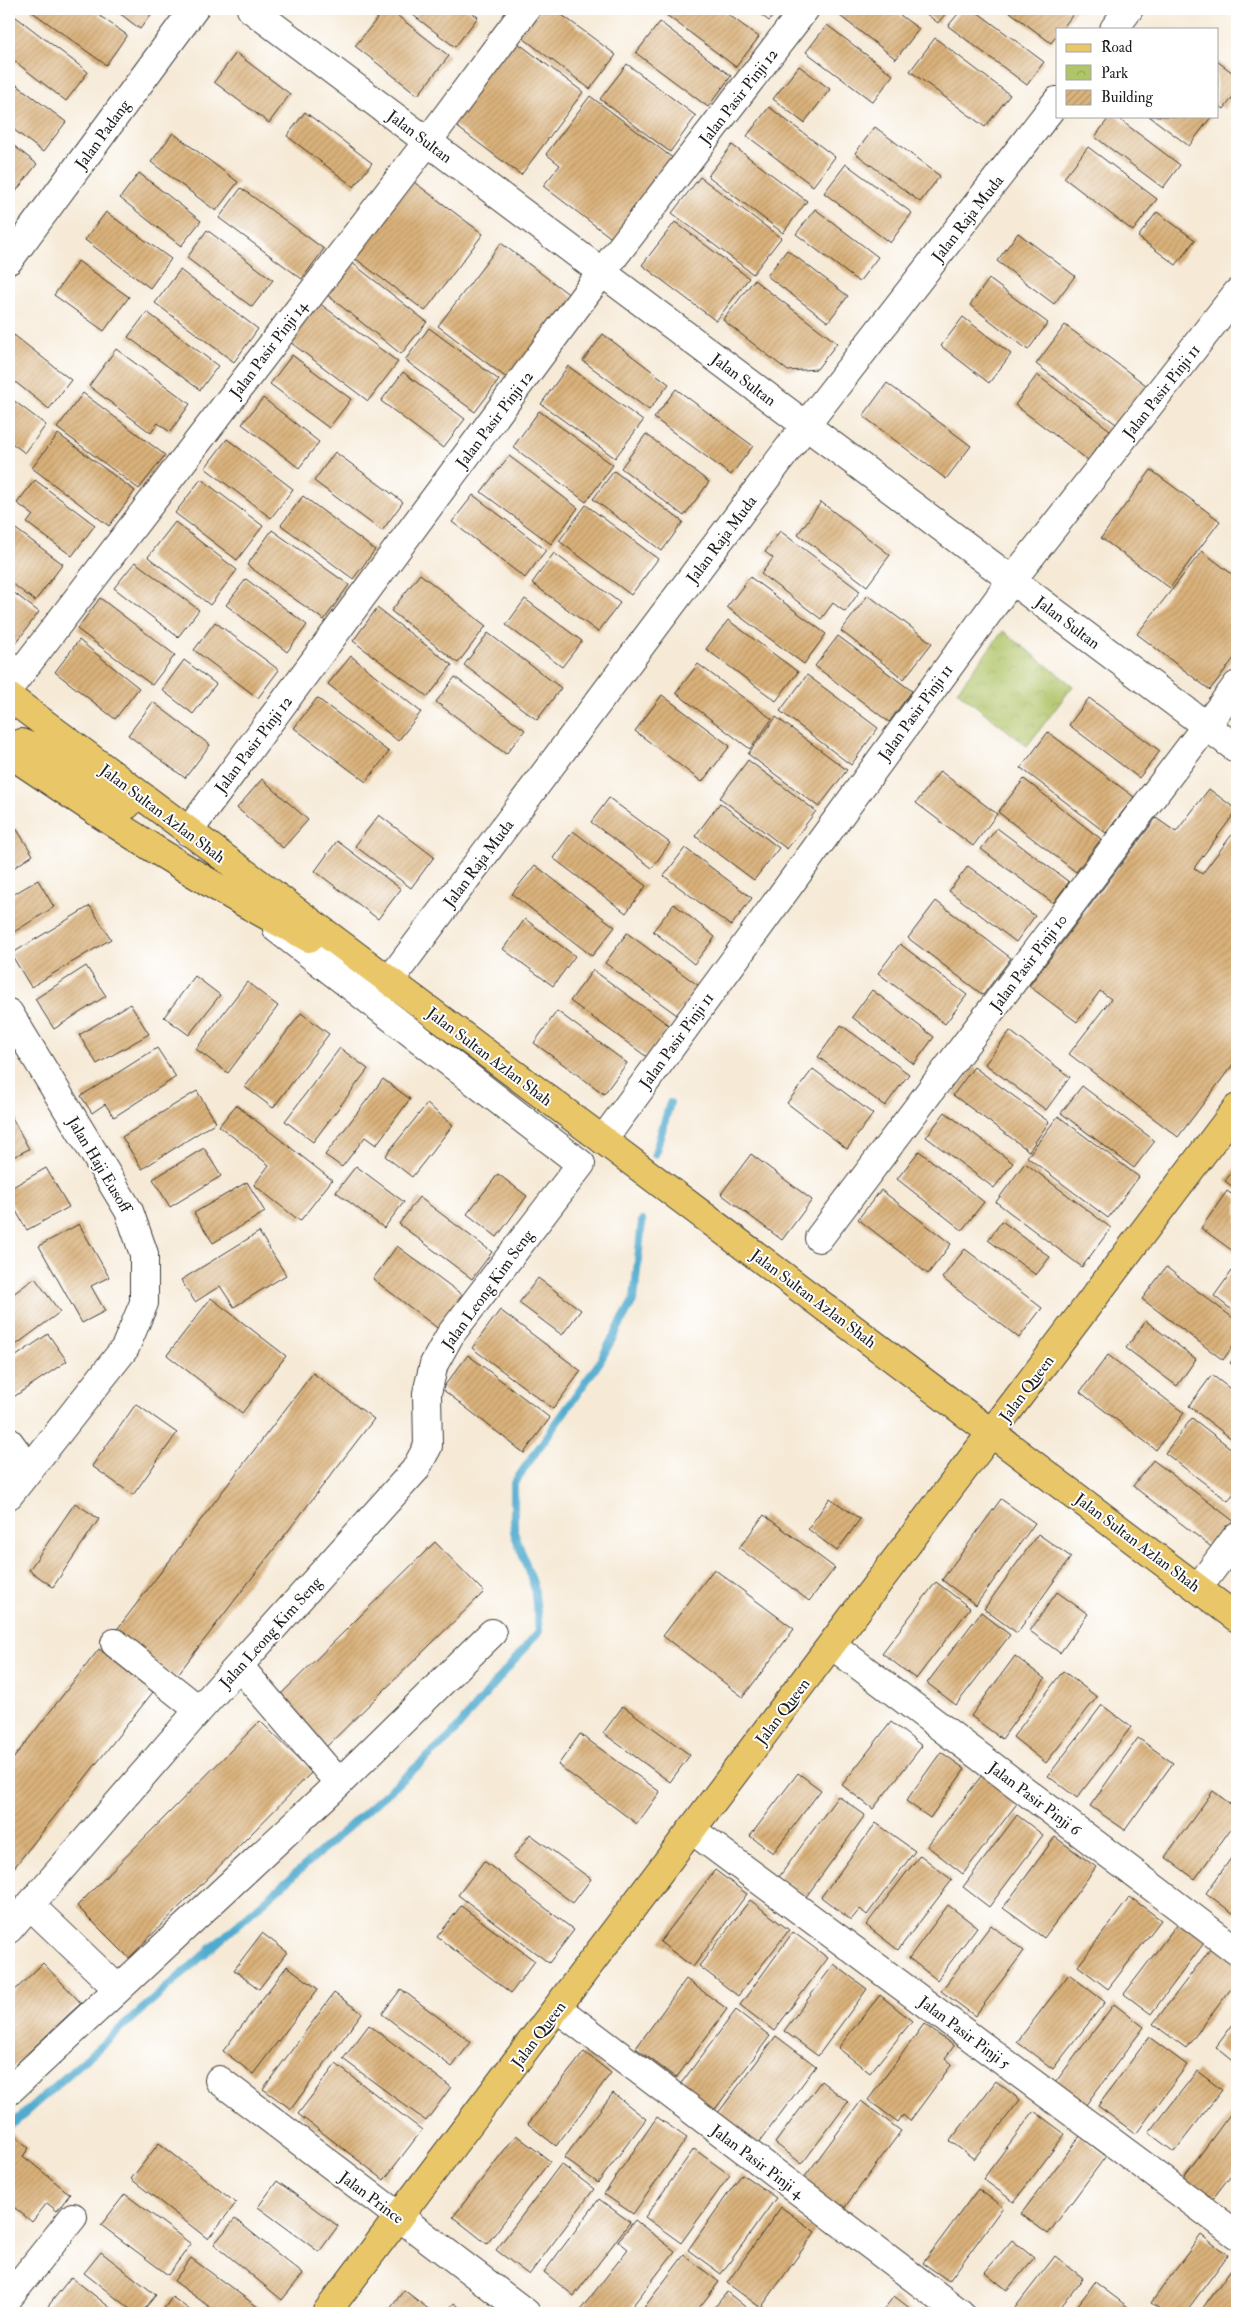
<svg xmlns="http://www.w3.org/2000/svg" width="1246" height="2322" viewBox="0 0 1246 2322" font-family="'IM FELL Double Pica',serif">
	<defs>
		<pattern id="park-crowns" width="20" height="18" patternUnits="userSpaceOnUse" patternTransform="scale(1.25)"><rect width="20" height="18" fill="#b0c468"/><path d="M2 6a3 3 0 1 1 6 0M12 15a3 3 0 1 1 6 0" fill="none" stroke="#97a85a"/></pattern>
		<pattern id="building-hatch" width="6" height="6" patternUnits="userSpaceOnUse" patternTransform="scale(1.25)"><rect width="6" height="6" fill="#d9b17a"/><path d="M-1 1l2-2M0 6l6-6M5 7l2-2" fill="none" stroke="#ba9869"/></pattern>
	</defs>
	<rect width="100%" height="100%" fill="#fff"/>
	<filter id="ink" filterUnits="userSpaceOnUse"><feTurbulence type="fractalNoise" baseFrequency=".02" numOctaves="2"/><feDisplacementMap in="SourceGraphic" scale="10" xChannelSelector="R" yChannelSelector="G"/><feConvolveMatrix kernelMatrix="1 2 1 2 8 2 1 2 1" color-interpolation-filters="sRGB"/></filter>
	<filter id="wash" filterUnits="userSpaceOnUse"><feTurbulence type="fractalNoise" baseFrequency=".0096" numOctaves="4" result="noise"/><feDisplacementMap in="SourceGraphic" scale="20" xChannelSelector="R" yChannelSelector="G"/><feGaussianBlur stdDeviation="1.12" result="paint"/><feColorMatrix in="noise" values="0 0 0 0 0 0 0 0 0 0 0 0 0 0 0 0 0 1.4 0 .05"/><feComposite in="paint" operator="in"/></filter>
	<g filter="url(#wash)">
		<rect width="100%" height="100%" fill="#f6ead7"/>
		<path fill="url(#park-crowns)" stroke="#667042" d="M1003,631l70,55 -46,60 -70,-55z"/>
		<g fill="none" stroke-linecap="round" stroke-linejoin="round">
			<path stroke="#50aace" stroke-width="8" d="M655,1154l15,-51
				M9,2127l440,-389 90,-107 -5,-45 -20,-54v-49l85,-120 35,-64 8,-78"/>
		</g>
		<g id="blocks">
			<path fill="url(#building-hatch)" d="M32,9h58l37,26 -21,30 -75,-54z
				M114,9h41l-15,20z
				M385,9h4l60,47 -31,39 -63,-49z
				M405,9h62l11,8 -23,30z
				M533,9h21l62,46 -26,34 -75,-57z
				M669,9h52l38,28 -23,30 -71,-53z
				M753,9h26l-10,12z
				M839,9h53l27,20 -23,30 -60,-46z
				M920,9h29l-11,14z
				M962,9h11l71,53 -17,23 -79,-59z
				M1006,9h71l-15,20h-5v6l-6,8z
				M16,17l72,55 -22,29 -57,-44v-31z
				M660,22l71,54 -23,31 -72,-54z
				M827,25l66,50 -20,27 -67,-50z
				M510,37l73,55 -62,83 -73,-55z
				M935,38l75,57 -25,32 -75,-56z
				M236,53l54,41 -21,29 -55,-41z
				M1217,61l20,15v15l-13,18 -7,-5z
				M627,64l69,52 -26,36 -70,-53z
				M799,66l31,23 -26,34 -31,-24z
				M9,79l57,43 -23,30 -34,-26z
				M590,96l88,66 -60,81 -75,-57 17,-21 -14,-11z
				M769,107l66,50 -22,29 -66,-50z
				M305,112l67,51 -18,24 -67,-51z
				M1110,116h5l65,49 -17,23 -68,-51z
				M1149,116h61l1,1 -22,29z
				M875,127l65,49 -20,26 -65,-49z
				M173,133l65,49 -22,29 -65,-49z
				M9,142l28,22 -23,30 -5,-4z
				M732,145l75,56 -24,32 -75,-57z
				M1088,147l69,52 -24,32 -69,-53z
				M846,164l66,49 -22,30 -66,-50z
				M139,173l62,48 -20,25 -61,-48z
				M406,176l77,58 -58,77 -77,-58z
				M700,177l81,61 -28,36 -81,-61z
				M241,188l83,61 -22,30 -83,-61z
				M815,209l63,48 -19,25 -63,-48z
				M106,212l65,47 -21,29 -65,-48z
				M1157,212l38,28 -19,25 -38,-28z
				M675,222l74,56 -33,43 -74,-56z
				M207,230l66,50 -21,27 -65,-49z
				M1018,233l57,43 -21,28 -57,-43z
				M501,243l74,56 -63,83 -74,-56z
				M787,250l61,46 -20,26 -61,-46z
				M346,258l81,64 -26,32 -80,-64z
				M78,261l51,36 -25,34 -50,-36z
				M180,270l78,59 -24,33 -79,-59z
				M989,279l59,44 -20,27 -58,-45z
				M754,280l83,63 -20,26 -29,2 -65,-51z
				M315,300l83,62 -30,39 -82,-62z
				M147,312l71,54 -18,24 -72,-53z
				M963,317l48,37 -22,29 -48,-37z
				M1065,325l85,63 -30,39 -84,-63z
				M429,328l70,52 -24,32 -70,-52z
				M603,334l66,50 -20,26 -66,-49z
				M14,335l57,45 -22,29 -40,-32v-34z
				M116,349l74,55 -20,28 -12,-9 -7,10 -62,-47z
				M292,355l59,44 -22,29 -59,-44z
				M568,366l75,55 -28,37 -74,-54z
				M403,372l62,47 -22,29 -62,-47z
				M1037,375l73,55 -22,30 -73,-55z
				M887,383l84,63 -25,33 -83,-63z
				M676,389l77,57 -22,29 -77,-57z
				M83,393l82,62 -26,34 -82,-61z
				M9,397l37,28 -21,28 -16,-12z
				M263,398l56,44 -20,26 -57,-44z
				M539,411l74,54 -27,37 -73,-55z
				M58,434l77,57 -26,35 -77,-58z
				M646,434l63,48 -25,34 -63,-48z
				M227,439l66,50 -22,29 -66,-50z
				M335,452l68,50 -21,29 -68,-50z
				M509,456l69,52 -27,36 -70,-52z
				M1151,470l69,51 -50,67 -69,-50z
				M614,471l69,51 -21,29 -69,-52z
				M201,479l62,47 -26,34 -62,-47z
				M35,480l60,45 -23,31 -45,-33 6,-8 -16,-12z
				M473,495l73,55 -21,28 -73,-56z
				M303,496l72,54 -22,29 -72,-54z
				M821,502l69,53 -23,31 -69,-52z
				M586,505l72,54 -27,36 -72,-54z
				M175,522l62,48 -27,35 -62,-48z
				M9,524l54,40 -28,37 -26,-20z
				M272,530l77,55 -25,35 -77,-55z
				M780,531l80,60 -15,21 -12,-9 -12,16 -60,-45 12,-16 -8,-6z
				M1202,551l35,27v76l-27,36 -73,-56z
				M554,553l66,50 -22,29 -66,-49z
				M135,562l64,48 -21,27 -64,-49z
				M420,574l66,52 -28,37 -67,-52z
				M750,577l76,57 -22,30 -77,-57z
				M246,579l61,46 -20,27 -61,-47z
				M9,589l30,23 -23,31 -7,-6z
				M868,595l64,48 -28,36 -63,-48z
				M100,598l75,57 -23,30 -75,-56z
				M525,599l57,42 -20,26 -56,-42z
				M377,608l75,57 -24,32 -75,-56z
				M728,620l70,52 -22,29 -70,-52z
				M215,622l64,48 -21,28 -64,-48z
				M488,633l73,55 -24,32 -73,-55z
				M838,636l74,55 -23,31 -74,-56z
				M79,640l60,48 -24,31 -60,-47z
				M351,656l70,56 -23,29 -70,-57z
				M184,660l32,24 -23,30 -31,-24z
				M698,664l74,55 -22,30 -74,-56z
				M807,675l71,53 -27,37 -71,-54z
				M455,677l70,53 -19,24 -70,-52z
				M662,695l68,51 -28,36 -67,-51z
				M317,698l72,54 -23,30 -72,-54z
				M1089,698l71,53 -21,27 -70,-53z
				M153,702l57,43 -25,33 -57,-43z
				M776,717l71,53 -28,37 -71,-53z
				M1048,732l86,65 -28,36 -85,-65z
				M748,760l68,51 -29,38 -67,-51z
				M940,771l57,43 -24,32 -57,-43z
				M262,779l46,41 -25,28 -46,-40z
				M1024,779l77,60 -25,33 -78,-60z
				M1209,789l28,21 -43,58 8,6 35,-46v231l-59,78 -109,-83 42,-55 -11,-8 -23,31 -48,-36 127,-168 20,14z
				M609,798l61,45 -18,25 -61,-46z
				M720,803l59,45 -25,32 -59,-44z
				M379,815l55,42 -23,31 -56,-42z
				M16,828l17,27 -24,16v-39z
				M997,828l72,54 -16,21 -72,-54z
				M573,831l73,55 -20,27 -73,-55z
				M337,841l64,48 -23,30 -63,-48z
				M685,848l67,50 -21,28 -67,-50z
				M535,865l80,62 -23,29 -80,-62z
				M968,866l67,50 -19,26 -67,-51z
				M38,880l16,27 -45,28v-38z
				M936,901l75,57 -28,37 -75,-57z
				M674,904l41,33 -21,27 -41,-33z
				M90,906l21,33 -80,48 -20,-33z
				M525,919l50,37 -22,30 -50,-37z
				M627,933l72,53 -22,29 -72,-52z
				M900,944l67,51 -22,29 -67,-51z
				M86,966l20,30 -52,33 -19,-30z
				M593,970l77,56 -23,31 -77,-56z
				M195,976l25,19 -31,40 -25,-18z
				M247,982l31,24 -50,67 -32,-24z
				M872,990l62,47 -20,27 -62,-47z
				M130,1004l19,30 -52,30 -18,-29z
				M557,1011l70,52 -23,31 -70,-51z
				M301,1013l28,21 -56,74 -28,-21z
				M841,1025l68,49 -24,32 -67,-49z
				M1010,1031l60,46 -24,33 -61,-46z
				M157,1048l19,29 -62,40 -9,-13 -13,9 -11,-17z
				M340,1048l28,21 -55,73 -28,-21z
				M974,1067l75,55 -20,29 -76,-56z
				M813,1069l60,45 -26,35 -60,-46z
				M383,1079l27,20 -34,46 -11,-8 -23,30 -17,-12z
				M1082,1086l73,55 -21,27 -73,-55z
				M197,1091l19,31 -74,47 -20,-32z
				M427,1104l26,21 -41,52 -27,-21z
				M236,1105l96,75 -32,41 -46,-36 15,-20 -50,-39z
				M9,1112l20,37 -20,10z
				M945,1112l68,51 -19,25 -68,-51z
				M1058,1116l81,61 -31,41 -81,-61z
				M204,1148l17,28 -51,31 -17,-28z
				M919,1151l65,51 -22,28 -65,-51z
				M751,1154l61,46 -30,40 -61,-46z
				M1025,1163l86,65 -29,39 -86,-65z
				M356,1166l48,36 -20,26 -48,-36z
				M1237,1166v24l-12,-9z
				M46,1168l23,39 -42,23 -18,-31v-10z
				M498,1174l29,22 -30,41 -30,-23z
				M247,1182l18,30 -52,31 -19,-30z
				M881,1190l70,54 -23,30 -70,-55z
				M1227,1191l10,7v56l-36,-26z
				M419,1197l73,55 -20,27 -73,-55z
				M1002,1221l48,36 -14,18 -48,-35z
				M79,1224l30,53 -18,9 14,25 -23,12 -43,-77z
				M259,1232l27,43 -52,32 -14,-21 -25,16 -14,-22z
				M397,1246l68,51 -25,33 -67,-51z
				M965,1249l77,59 -23,30 -77,-60z
				M1237,1264v50l-23,-18z
				M1166,1267l71,54v19l-14,20 -81,-61z
				M35,1278l25,34 -51,38v-53z
				M538,1278l43,32 -19,25 -43,-32z
				M211,1298l75,58 -44,57 -75,-58z
				M500,1310l81,61 -28,38 -81,-61z
				M1146,1321l50,38 -19,27 -51,-38z
				M48,1334l19,27 -55,37 -3,-5v-32z
				M1237,1353v16l-7,-6z
				M468,1355l82,63 -26,35 -82,-64z
				M1108,1355l76,58 -28,37 -76,-58z
				M313,1373l61,46 -199,259 -60,-46z
				M1212,1375l25,19v49l-48,-37z
				M136,1404l41,29 -44,62 -41,-29z
				M1192,1418l45,35v36l-9,12 -63,-48z
				M1153,1460l82,62 -21,27 -81,-63z
				M830,1498l30,21 -23,32 -29,-22z
				M1001,1499l34,24 -59,82 -34,-25z
				M75,1503l24,16 -46,68 -24,-17z
				M764,1515l71,53 -26,33 -70,-53z
				M1038,1534l33,23 -54,76 -33,-24z
				M435,1542l49,50 -161,158 -49,-49z
				M714,1569l80,60 -51,68 -80,-61z
				M936,1582l34,26 -54,71 -34,-26z
				M1057,1592l31,22 -28,39 -30,-22z
				M981,1612l29,23 -54,70 -29,-22z
				M99,1649l54,43 -144,182v-110z
				M1015,1656l30,23 -43,60 -31,-23z
				M1063,1671l34,26 -51,66 -33,-26z
				M1102,1705l29,22 -54,71 -29,-22z
				M623,1706l67,49 -20,27 -67,-49z
				M260,1721l52,51 -183,186 -52,-52z
				M891,1722l31,24 -49,63 -31,-24z
				M580,1734l80,58 -23,32 -79,-59z
				M1138,1738l35,25 -48,67 -35,-24z
				M941,1752l24,17 -35,49 -24,-17z
				M986,1770l36,27 -59,77 -36,-28z
				M798,1773l23,17 -48,63 -23,-17z
				M1213,1791l24,18v11l-42,59 -30,-22z
				M838,1796l27,19 -59,82 -27,-20z
				M1017,1815l26,20 -54,72 -26,-20z
				M876,1823l39,28 -48,64 -7,-6 -9,11 -30,-23z
				M530,1834l61,45 -18,24 -60,-45z
				M1055,1837l41,30 -52,71 -41,-30z
				M1237,1850v59l-3,5 -28,-21z
				M920,1855l32,25 -54,70 -32,-25z
				M484,1861l90,69 -25,33 -91,-68z
				M715,1870l32,24 -54,73 -33,-25z
				M1130,1897l31,23 -53,69 -30,-23z
				M750,1900l39,30 -51,66 -39,-30z
				M948,1905l29,22 -40,53 -28,-22z
				M461,1906l74,55 -24,32 -74,-56z
				M1181,1919l26,20 -56,75 -27,-20z
				M991,1925l33,26 -49,65 -34,-25z
				M793,1932l35,26 -54,73 -34,-26z
				M262,1933l25,19 -28,37 -25,-19z
				M1214,1944l23,18v19l-51,67 -33,-24z
				M43,1963l38,40 -72,68v-75z
				M834,1964l33,25 -49,67 -34,-25z
				M287,1966l31,23 -65,85 -30,-23z
				M1069,1974l36,28 -52,67 -36,-27z
				M686,1979l41,30 -51,69 -40,-30z
				M401,1989l70,53 -19,25 -70,-53z
				M334,1993l28,20 -71,96 -28,-20z
				M880,1995l32,26 -42,52 -32,-25z
				M1114,2004l30,23 -59,79 -30,-23z
				M736,2010l34,26 -60,80 -34,-26z
				M1237,2019v45l-21,-17z
				M924,2024l30,22 -9,12 7,6 -42,57 -7,-6 -5,7 -30,-22z
				M369,2025l82,62 -25,34 -83,-62z
				M776,2036l40,30 -61,82 -40,-31z
				M1149,2037l38,28 -51,69 -38,-28z
				M584,2052l27,21 -55,73 -28,-22z
				M336,2064l86,66 -38,50 -86,-66z
				M1197,2071l25,19 -48,62 -25,-19z
				M821,2081l27,21 -46,62 -27,-21z
				M996,2081l24,19 -46,59 -24,-18z
				M613,2093l33,26 -48,64 -34,-25z
				M861,2101l40,30 -59,80 -41,-29z
				M1237,2105v62l-26,34 -29,-22z
				M1034,2111l31,23 -51,68 -31,-23z
				M657,2117l30,21 -54,76 -29,-20z
				M9,2131l20,17 -6,8 47,38 -13,17 -10,-8 -15,19 -23,-19v-5l4,-4 -4,-3z
				M516,2135l34,26 -63,83 -34,-27z
				M1080,2136l26,20 -58,78 -27,-20z
				M159,2143l77,60 -28,36 -77,-60z
				M694,2149l36,26 -49,68 -36,-26z
				M561,2164l33,25 -65,86 -33,-25z
				M742,2174l34,24 -55,76 -33,-24z
				M277,2181l61,45 -19,26 -61,-45z
				M978,2189l25,18 -54,74 -26,-18z
				M125,2194l66,50 -23,31 -67,-50z
				M599,2199l31,23 -56,74 -30,-24z
				M781,2207l34,25 -54,76 -34,-25z
				M235,2219l68,55 -21,26 -68,-56z
				M635,2220l40,31 -48,62h-49l50,-64 -10,-8z
				M1201,2235l27,20 -43,58h-19l-15,-10z
				M1012,2240l22,18 -27,32 -22,-18z
				M101,2252l55,43 -15,18h-6l-51,-40z
				M684,2255l35,27 -24,31h-55z
				M1055,2256l28,22 -27,35h-45z
				M191,2258l75,55h-48l-44,-32z
				M1237,2261v52h-38z
				M71,2277l46,36h-68l-4,-3z
				M1095,2282l33,25 -4,6h-52z
				M404,2290l27,21 -2,2h-42z
				M727,2292l22,18 -2,3h-37z
				M894,2296l22,17h-35z
				M172,2297l22,16h-33z
				M454,2303l13,10h-21z"/>
		</g>
	</g>
	<g filter="url(#ink)">
		<use href="#blocks" fill-opacity="0" stroke="#3d3b38" stroke-width="1"/>
		<g fill="none" stroke-linecap="round" stroke-linejoin="round">
			<defs>
				<path id="minor" d="M251,9l986,740
					M1114,29l15,-20
					M9,260l185,-251
					M9,688l419,-547 98,-132
					M188,832l414,-560 203,-263
					M375,1000l431,-575 251,-324
					M9,1013l120,198 15,43v49l-19,45 -116,147
					M603,1140l409,-560 225,-287
					M819,1238l418,-553
					M9,1442l20,27
					M1198,1588l39,-52
					M115,1643l84,67
					M832,1645l405,306
					M339,1783l153,-150
					M692,1830l545,405
					M31,1906l87,83
					M9,1929l190,-219 216,-240 13,-24 -1,-53 7,-29 16,-29 131,-171 -304,-235
					M557,2008l403,305
					M219,2080l307,233
					M9,2091l330,-308 -100,-117
					M9,2297l64,-80"/>
				<path id="major" d="M9,697l594,443 634,478
					M9,747l12,-4 20,8 86,54
					M9,753c97,66 195,131 300,185
					M326,2313l911,-1205"/>
			</defs>
			<use href="#minor" stroke="#3d3b38" stroke-width="30"/>
			<use href="#major" stroke="#3d3b38" stroke-width="30"/>
			<use href="#minor" stroke="#fff" stroke-width="28"/>
			<use href="#major" stroke="#e9c769" stroke-width="28"/>
		</g>
	</g>
	<g text-anchor="middle" stroke-width="4" stroke-linejoin="round" paint-order="stroke">
		<g font-size="16" fill="#1c1c1c" stroke="#fff">
			<text transform="translate(738 96) rotate(-52)" y="6">Jalan Pasir Pinji 12</text>
			<text transform="translate(102 134) rotate(-54)" y="6">Jalan Padang</text>
			<text transform="translate(420 136) rotate(37)" y="6">Jalan Sultan</text>
			<text transform="translate(967 218) rotate(-52)" y="6">Jalan Raja Muda</text>
			<text transform="translate(268 349) rotate(-53)" y="6">Jalan Pasir Pinji 14</text>
			<text transform="translate(744 379) rotate(37)" y="6">Jalan Sultan</text>
			<text transform="translate(1161 391) rotate(-52)" y="6">Jalan Pasir Pinji 11</text>
			<text transform="translate(494 419) rotate(-53)" y="6">Jalan Pasir Pinji 12</text>
			<text transform="translate(721 539) rotate(-53)" y="6">Jalan Raja Muda</text>
			<text transform="translate(1068 622) rotate(37)" y="6">Jalan Sultan</text>
			<text transform="translate(915 712) rotate(-54)" y="6">Jalan Pasir Pinji 11</text>
			<text transform="translate(253 744) rotate(-53)" y="6">Jalan Pasir Pinji 12</text>
			<text transform="translate(163 813) rotate(37)" y="6">Jalan Sultan Azlan Shah</text>
			<text transform="translate(478 863) rotate(-53)" y="6">Jalan Raja Muda</text>
			<text transform="translate(1028 962) rotate(-53)" y="6">Jalan Pasir Pinji 10</text>
			<text transform="translate(676 1040) rotate(-54)" y="6">Jalan Pasir Pinji 11</text>
			<text transform="translate(490 1056) rotate(37)" y="6">Jalan Sultan Azlan Shah</text>
			<text transform="translate(100 1164) rotate(59)" y="6">Jalan Haji Eusoff</text>
			<text transform="translate(487 1289) rotate(-54)" y="6">Jalan Leong Kim Seng</text>
			<text transform="translate(814 1298) rotate(37)" y="6">Jalan Sultan Azlan Shah</text>
			<text transform="translate(1026 1388) rotate(-53)" y="6">Jalan Queen</text>
			<text transform="translate(1138 1542) rotate(37)" y="6">Jalan Sultan Azlan Shah</text>
			<text transform="translate(270 1632) rotate(-48)" y="6">Jalan Leong Kim Seng</text>
			<text transform="translate(782 1711) rotate(-53)" y="6">Jalan Queen</text>
			<text transform="translate(1035 1798) rotate(37)" y="6">Jalan Pasir Pinji 6</text>
			<text transform="translate(965 2032) rotate(37)" y="6">Jalan Pasir Pinji 5</text>
			<text transform="translate(538 2034) rotate(-53)" y="6">Jalan Queen</text>
			<text transform="translate(758 2161) rotate(37)" y="6">Jalan Pasir Pinji 4</text>
			<text transform="translate(372 2197) rotate(37)" y="6">Jalan Prince</text>
		</g>
	</g>
	<rect width="1246" height="2322" fill="none" stroke="#fff" stroke-width="30"/>
	<rect x="1056" y="28" width="162" height="90" fill="#ffffff" stroke="#a4a4a4"/>
	<rect x="1066" y="44" width="25" height="8" fill="#e9c769" stroke="#a4a4a4"/>
	<text x="1101" y="52" font-size="15" fill="#1c1c1c">Road</text>
	<rect x="1066" y="65" width="25" height="15" fill="url(#park-crowns)" stroke="#a4a4a4"/>
	<text x="1101" y="78" font-size="15" fill="#1c1c1c">Park</text>
	<rect x="1066" y="90" width="25" height="15" fill="url(#building-hatch)" stroke="#a4a4a4"/>
	<text x="1101" y="102" font-size="15" fill="#1c1c1c">Building</text>
</svg>
